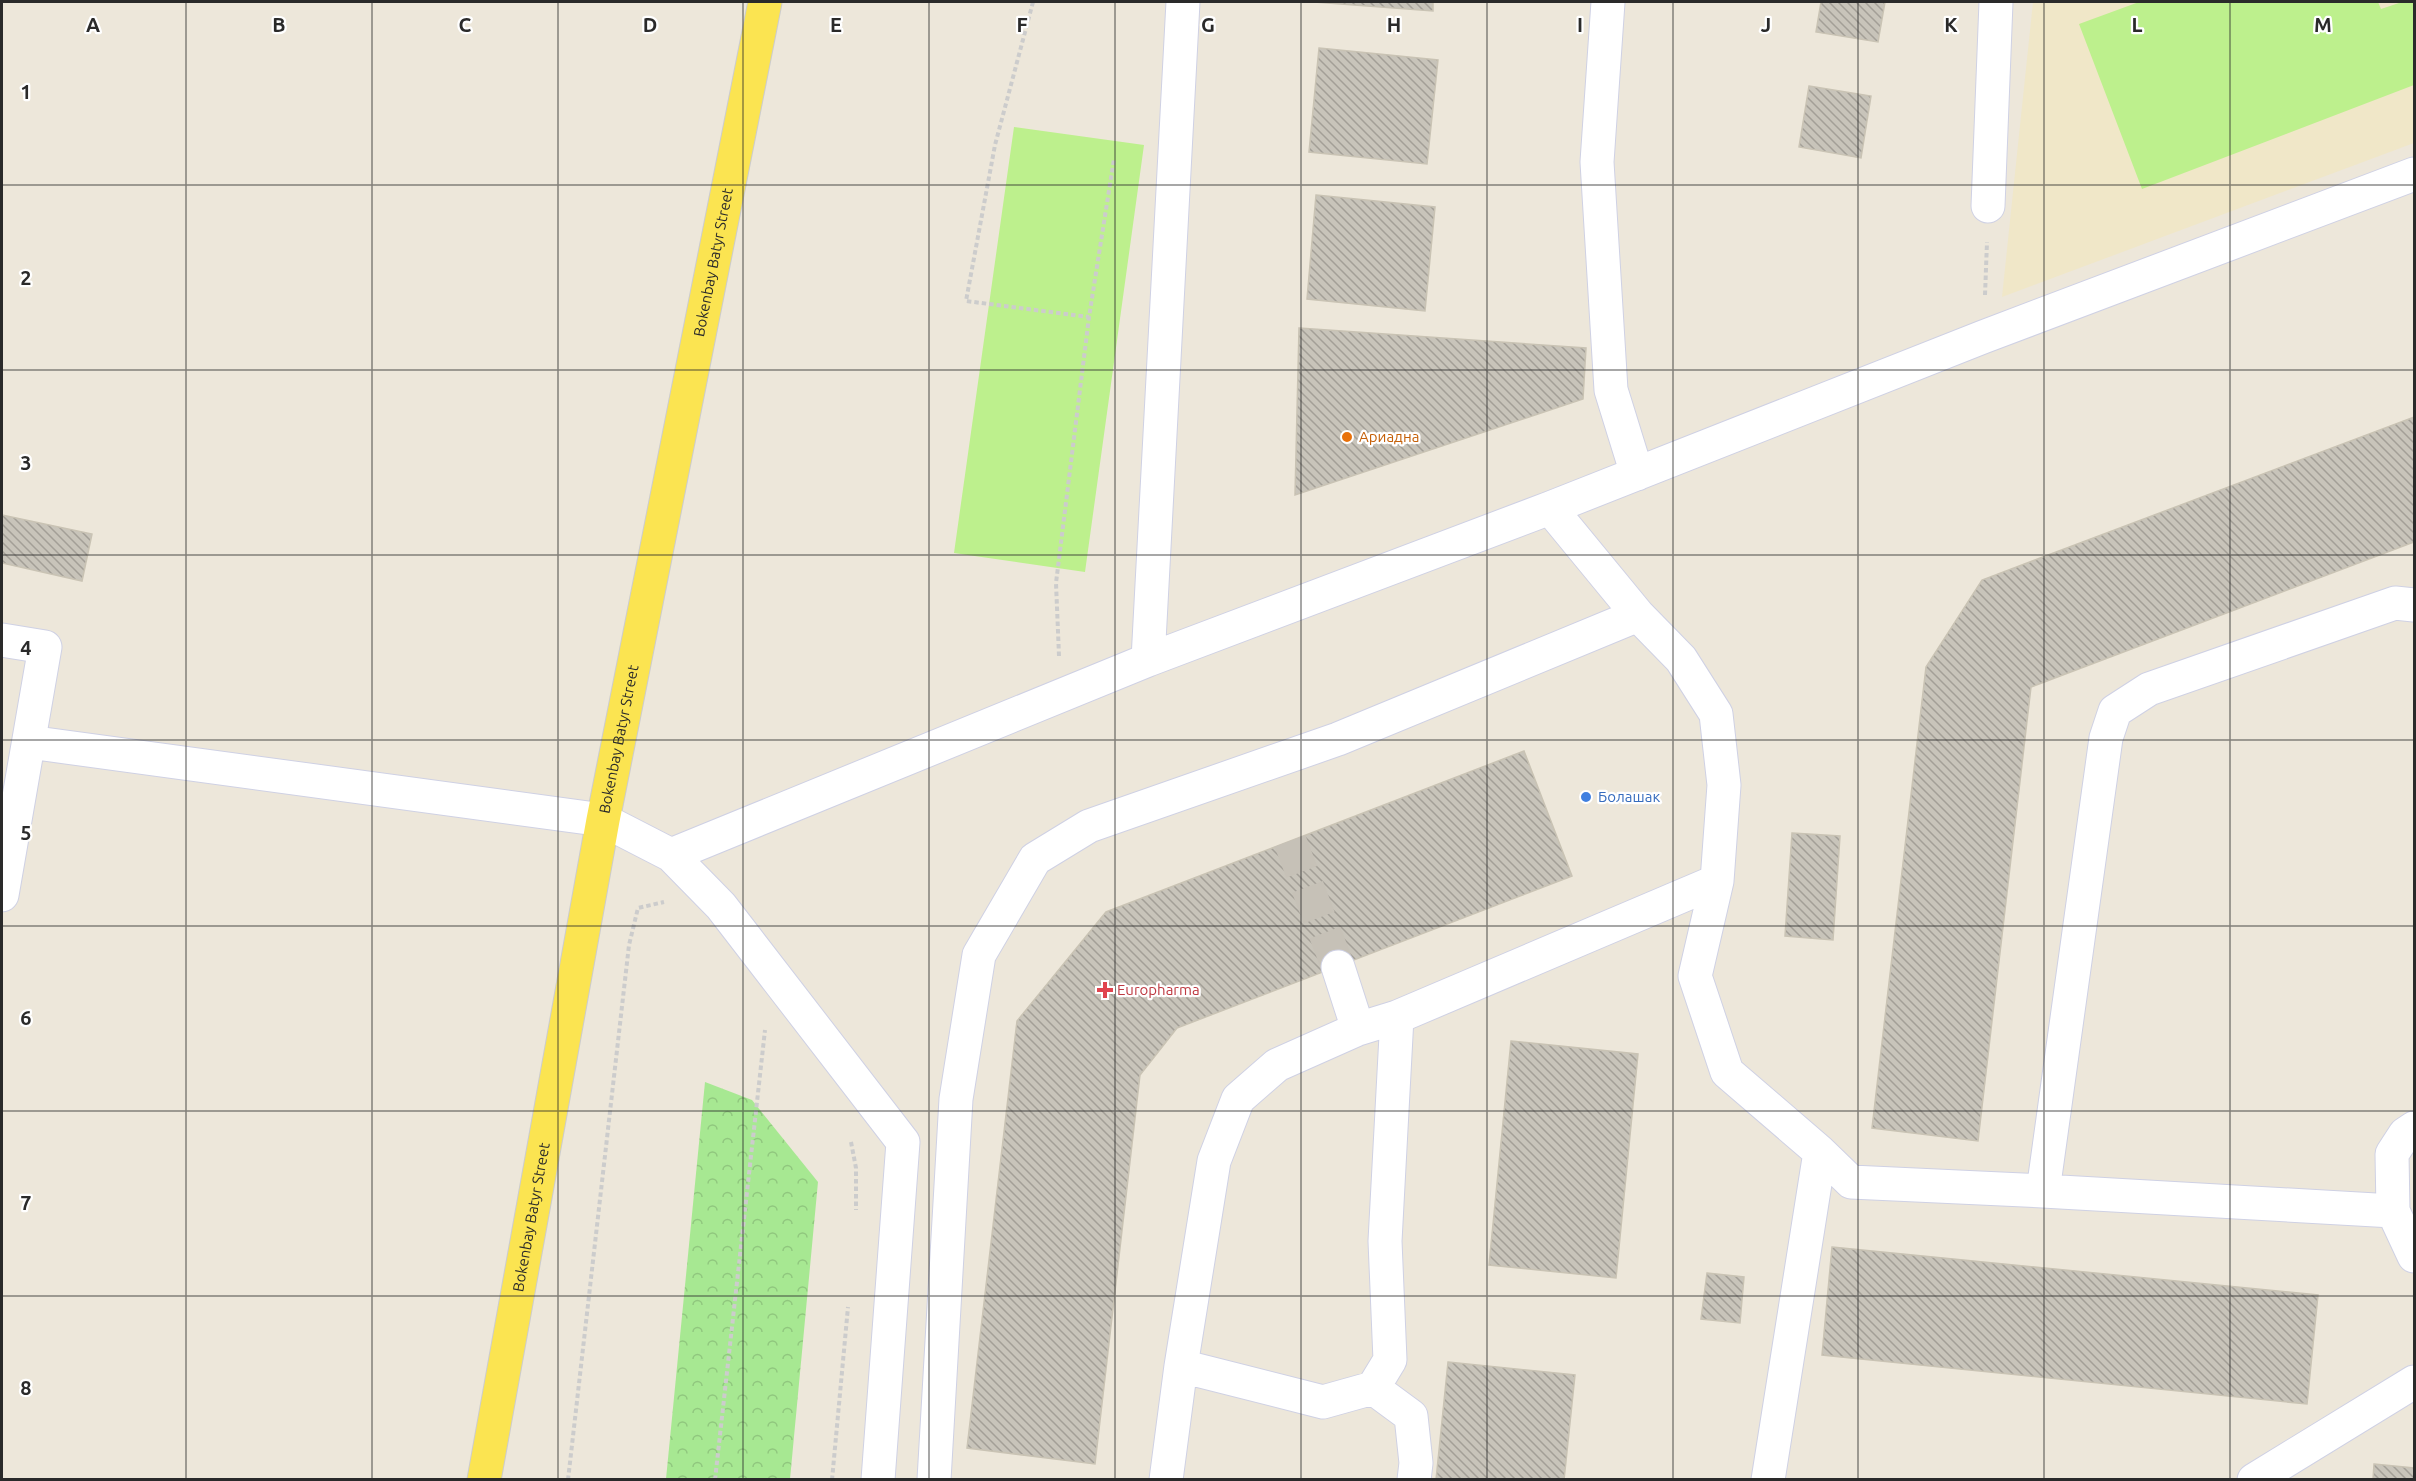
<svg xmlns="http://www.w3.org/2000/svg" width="2416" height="1481" viewBox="0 0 2416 1481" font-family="Ubuntu,sans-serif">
	<defs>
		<pattern id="forest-crowns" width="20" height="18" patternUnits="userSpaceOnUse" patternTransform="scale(1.5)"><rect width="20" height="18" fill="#a7e892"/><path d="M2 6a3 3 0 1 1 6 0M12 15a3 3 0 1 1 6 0" fill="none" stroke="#90c77e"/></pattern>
		<pattern id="building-back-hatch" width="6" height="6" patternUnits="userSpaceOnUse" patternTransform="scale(1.5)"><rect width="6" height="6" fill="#c8c4ba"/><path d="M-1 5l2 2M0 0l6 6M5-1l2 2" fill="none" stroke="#a39f97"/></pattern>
	</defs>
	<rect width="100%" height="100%" fill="#ede7da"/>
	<path fill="#f0e7c8" d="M2033,2h381v141l-412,154z"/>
	<path fill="url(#forest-crowns)" d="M705,1082l47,18 66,82 -28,297h-124z"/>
	<path fill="#bdf08d" d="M2139,2h239l3,7 21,-7h12v83l-272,104 -63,-165z
		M1014,127l130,18 -59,427 -131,-19z"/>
	<path fill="url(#building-back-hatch)" stroke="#c9c3b4" stroke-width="1.5" d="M1314,2h119v9z
		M1821,2h64l-7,40 -62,-10z
		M1319,48l119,12 -11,104 -118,-12z
		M1809,86l62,10 -10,62 -62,-11z
		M1316,195l119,12 -10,104 -118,-12z
		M1299,328l287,20 -3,51 -288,96z
		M2414,417v125l-383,145 -53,454 -106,-13 54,-461 56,-87z
		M2,515l90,19 -10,47 -80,-18z
		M1524,751l48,125 -395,152 -37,47 -45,389 -128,-16 50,-427 89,-109z
		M1792,833l48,3 -7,104 -48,-4z
		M1511,1041l127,13 -22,224 -127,-13z
		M1832,1247l486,48 -11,109 -485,-49z
		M1707,1273l37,4 -4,46 -39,-4z
		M1448,1362l127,13 -11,105h-128z
		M2374,1464l40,4v12h-41z"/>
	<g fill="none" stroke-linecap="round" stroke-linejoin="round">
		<path stroke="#c6c1b7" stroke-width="33" stroke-dasharray="33 16" stroke-linecap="butt" d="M1290,841l48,126"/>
		<defs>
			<path id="minor" d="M1608,2l-11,160 14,228 26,84
				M1988,206l8,-204
				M1550,508l88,107 43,44 35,55 8,71 -7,96 -22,95 32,96 93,80 -52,328
				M2,640l43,7 -43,248
				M1148,660l35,-658
				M29,742l574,78 68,35 50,51 182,236 -25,338
				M671,855l477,-195 402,-152 433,-171 431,-163
				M1338,967l20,62
				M2414,1128l-9,6 -13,20 1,57 21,45
				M1820,1152l31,30 192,9
				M2393,1211l-350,-20 63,-453 9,-27 34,-22 246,-86 19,2
				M1181,1366l142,36 50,-14 17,-28 -5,-119 12,-224
				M1373,1388l38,28 5,47 -2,17
				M934,1480l22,-381 23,-144 56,-96 54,-33 249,-87 300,-124
				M1166,1480l15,-114 33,-205 24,-62 39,-34 81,-36 39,-12 320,-136
				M2254,1480l160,-98"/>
			<g id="major">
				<path id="s1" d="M484,1480l119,-660 162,-818"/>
			</g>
		</defs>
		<use href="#minor" stroke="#cfd1e4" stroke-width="35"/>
		<use href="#major" stroke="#ccc" stroke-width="35"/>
		<path stroke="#ccc" stroke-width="4" stroke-dasharray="4.5 3" stroke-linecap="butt" d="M1033,2l-38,143 -29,156 123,16
			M1985,295l2,-53
			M1059,656l-3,-73 33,-266 25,-158
			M851,1142l5,26v42
			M568,1480l61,-535 9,-37 26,-6
			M715,1480l50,-450
			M832,1480l16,-173"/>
		<use href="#minor" stroke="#fff" stroke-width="33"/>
		<use href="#major" stroke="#fbe451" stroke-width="33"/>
	</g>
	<path fill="none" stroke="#2a2a2a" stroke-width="1.5" stroke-opacity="0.55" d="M186,2v1478M372,2v1478M558,2v1478M743,2v1478M929,2v1478M1115,2v1478M1301,2v1478M1487,2v1478M1673,2v1478M1858,2v1478M2044,2v1478M2230,2v1478M2,185h2412M2,370h2412M2,555h2412M2,740h2412M2,926h2412M2,1111h2412M2,1296h2412"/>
	<circle fill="#e8710a" stroke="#fff" stroke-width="2" cx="1347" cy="437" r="6"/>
	<circle fill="#3f7fe0" stroke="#fff" stroke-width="2" cx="1586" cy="797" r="6"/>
	<path fill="#e0444e" stroke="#fff" stroke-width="2" d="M1102 981h6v6h6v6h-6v6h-6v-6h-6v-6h6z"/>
	<g text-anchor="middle" stroke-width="4.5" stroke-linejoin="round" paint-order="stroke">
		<g font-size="15" fill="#2a2a2a" stroke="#fff">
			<text dy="5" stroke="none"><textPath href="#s1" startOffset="1239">Bokenbay Batyr Street</textPath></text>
			<text dy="5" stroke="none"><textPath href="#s1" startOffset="753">Bokenbay Batyr Street</textPath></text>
			<text dy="5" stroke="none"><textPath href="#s1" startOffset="267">Bokenbay Batyr Street</textPath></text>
		</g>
		<g font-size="15" fill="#c56008" stroke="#fff" text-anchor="start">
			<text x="1359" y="442">Ариадна</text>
		</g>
		<g font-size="15" fill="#366cbe" stroke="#fff" text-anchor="start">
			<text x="1598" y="802">Болашак</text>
		</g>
		<g font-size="15" fill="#be3a42" stroke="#fff" text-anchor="start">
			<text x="1117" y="995">Europharma</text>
		</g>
	</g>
	<g font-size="20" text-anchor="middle" font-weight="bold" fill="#2a2a2a" stroke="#fff" stroke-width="4.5" stroke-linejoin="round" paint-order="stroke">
		<text x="93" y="32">A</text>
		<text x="279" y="32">B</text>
		<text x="465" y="32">C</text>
		<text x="650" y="32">D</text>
		<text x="836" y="32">E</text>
		<text x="1022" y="32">F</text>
		<text x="1208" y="32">G</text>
		<text x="1394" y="32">H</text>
		<text x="1580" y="32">I</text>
		<text x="1766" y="32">J</text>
		<text x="1951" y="32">K</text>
		<text x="2137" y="32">L</text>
		<text x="2323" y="32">M</text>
		<text x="26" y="99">1</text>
		<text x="26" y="285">2</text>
		<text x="26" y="470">3</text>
		<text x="26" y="655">4</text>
		<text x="26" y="840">5</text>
		<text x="26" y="1025">6</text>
		<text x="26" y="1210">7</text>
		<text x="26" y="1395">8</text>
	</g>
	<rect width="2416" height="1481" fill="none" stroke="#2a2a2a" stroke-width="6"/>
</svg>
